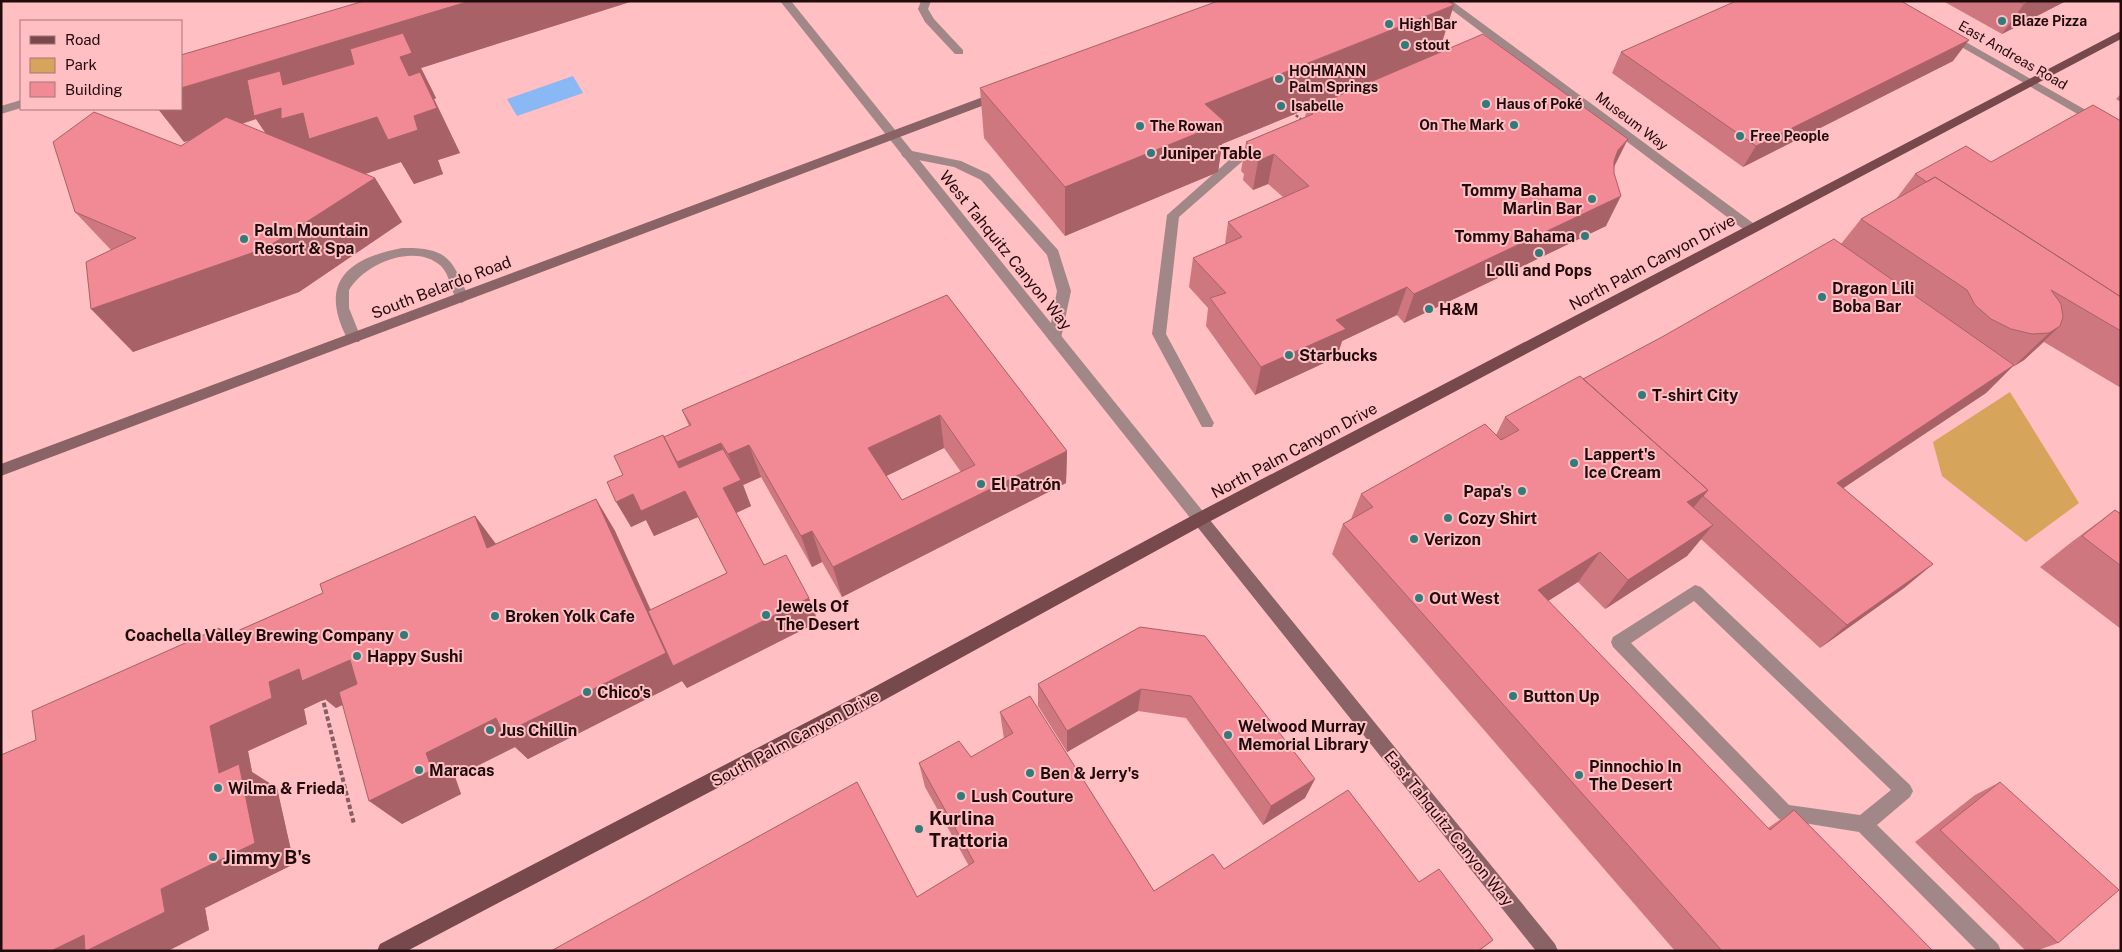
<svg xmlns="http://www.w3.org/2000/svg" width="2122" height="952" viewBox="0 0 2122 952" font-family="'Public Sans',sans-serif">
	<rect width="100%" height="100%" fill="#ffbfc3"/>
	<path fill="#d7a45c" d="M2010,392l69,111 -53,39 -84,-66 -9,-34z"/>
	<path fill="#89b8f4" d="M573,76l10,17 -66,23 -10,-17z"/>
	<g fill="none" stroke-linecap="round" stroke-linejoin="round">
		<path stroke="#875e61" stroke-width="2.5" stroke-dasharray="3 2" stroke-linecap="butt" d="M1292,112l11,9"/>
		<path stroke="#875e61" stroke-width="4" stroke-dasharray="4.5 2.5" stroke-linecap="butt" d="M322,696l32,128"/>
		<path fill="#a28789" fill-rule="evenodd" d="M921,1h10l-3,8 6,10 29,31v4h-8l-30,-32 -7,-13z
			M907,150l54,11 28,13 69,76 13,41 -11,52 -5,1 -7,-5 9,-48 -10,-36 -66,-75 -27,-13 -51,-10 -2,-3z
			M402,248c46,-1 50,11 67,50l-7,5 -5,-2c-6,-10 -7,-26 -16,-35 -26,-24 -77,-2 -92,24v18l12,30 -2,4h-10c-31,-57 -5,-83 53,-94z
			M1695,585l6,2 209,198 3,6 -3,6 -33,28 121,119 3,7h-24l-118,-119 -80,-13 -166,-172 -2,-5 2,-5zM1694,601l197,189 -31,25 -71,-10 -158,-162z"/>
		<path fill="#a28789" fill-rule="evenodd" d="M780,1h11l414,513 3,5 -3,5 -5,1 -5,-1z
			M1440,1h12l305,225 1,3 -1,3h-10z
			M1948,32l173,98v9l-177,-102v-4z
			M21,100v8l-20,6v-8z
			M1262,143l6,4 -2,3 -21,9 -66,58 -13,117 48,89 -2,4h-10l-50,-93 15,-119 70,-62z"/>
		<path fill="#8a6366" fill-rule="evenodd" d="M999,91l4,1v6l-1002,378v-12z
			M1200,513l5,1 350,430 3,7h-22l-341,-427 -3,-5 3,-5z"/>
		<path fill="#77494d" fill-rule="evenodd" d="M2121,31v8l-916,485 -328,180 -470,247h-30l3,-7 485,-252 330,-178z"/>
	</g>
	<path fill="#cf777f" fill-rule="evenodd" d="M364,1h269l-212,67 15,30 -2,1 26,54 -22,7 5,14 -29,10 -13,-22 -36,12 10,4 27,44 -103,70 -166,60 -22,-102 -36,-38 116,-72 -7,2zM256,119l10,15 -24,-10z
		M1943,1h123l-64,33z
		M1621,52l332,9 -210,106 -131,-94z
		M1439,53l175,114 -8,59 -202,97 -7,-8 -55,26 -5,16 -82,38 -49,-69 2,-18 -19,-21 4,-29 32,-14 3,-22 55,-25 -15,-13 -15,6 -10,-10 1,-6 -3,-3 5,-29 59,-25 2,-8 -85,35 -4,28 -153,64 -81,-98 -4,-50z
		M2121,94v8l-5,-3z
		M2121,121v267l-77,-46 -20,18 -12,7 -26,26 -143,95 90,76 -29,24 -84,60 -119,-109 -14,17 -82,53 -27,-27 -30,19 220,227 26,-18 139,141h-258l-343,-397 11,-30 8,-5 10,-25 135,-59 9,-18 78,-38 258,-135 20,-25 35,-20 19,-25 76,-12z
		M947,295l120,156 -1,32 -224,114 -20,-35 -10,5 -51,-90 -18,8 8,21 -15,7 28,52 45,33 9,24 -131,66 -5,-7 -154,78 -13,-12 -60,30 6,17 -59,30 -60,-119 -6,3 -11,-9 -21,10 3,15 -59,27 4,21 25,16 17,76 -89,44 4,22 -173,-190 183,-112 9,7 95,-42 152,-77 21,28 100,-45 19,32 36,79 76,-37 -29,-56 -44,19 -8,-16 -15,7 -8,-52 41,-38 25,-11 -7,-16zM944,448l17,24 -59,28 -16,-24z
		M2115,510l6,4v115l-81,-62 33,-26z
		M1140,627l165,171 -42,27 -77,-107 -48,-7 -71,41 -29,-46v-22z
		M1000,712l154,179 70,-22 195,13 74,58 -14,11h-928l366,-54 52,-31 -44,-79 -6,-24 52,-6 33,-18z
		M2000,782l58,161 -22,8h-10l-111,-109 60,-47z"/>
	<path fill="#a96168" d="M470,1h163l-212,67 15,30 -2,1 26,54 -22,7 5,14 -29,10 -13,-22 -63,21 -53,-22 -29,-42 -72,23 -26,-33h23v-21z
		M2030,1h36l-64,33 22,-30z
		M1454,5l-16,50 -216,89 -4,28 -153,64v-49l140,-83z
		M1969,40l-16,21 -210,106 13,-21z
		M1628,139l-15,30 -10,10 15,-29z
		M1274,154l-6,30 -15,6 5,-29z
		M375,178l27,44 -103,70 -166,60 -42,-43z
		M1621,196l-15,30 -202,97 10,-29z
		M1407,287l-10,28 -55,26 -5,16 -82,38 6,-28 75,-47z
		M2060,326l-36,34 -11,7 36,-34z
		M2014,365l-28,28 -174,116 25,-26z
		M940,415l4,33 -68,33 -8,-33z
		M721,443l13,32 -42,19 -15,-32z
		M749,445l12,32 -18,8 8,21 -17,8 -11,-26 16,-7 -11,-27z
		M1067,451l-1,32 -224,114 -9,-30z
		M1708,490l-26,31 5,-19z
		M685,491l13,26 -44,19 -8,-16 -15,7 -15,-25 17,-8z
		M596,499l19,32 60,134 134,-67 9,24 -131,66 -5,-7 -154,78 -13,-12 -60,30 6,17 -59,30 -33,-23 57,-48z
		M475,516l23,31 -11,1z
		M1713,525l-26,31 -82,53 23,-29z
		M812,531l10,31 -10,5 -11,-31z
		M1600,552l-22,30 -60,38 20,-30z
		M1933,564l-29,24 -84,60 27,-23z
		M219,628l36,28 -33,-18z
		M350,660l31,27 -45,21 -11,-9 -21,10 3,15 -59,27 4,21 25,16 17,76 -89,44 4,22 -41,21h-117l110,-62 58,-116 -9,-47 59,-44 30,-13z
		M1141,689l-3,22 -71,41v-21z
		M1315,779l-10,19 -42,27 8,-19z"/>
	<path fill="#f18a94" stroke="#a96168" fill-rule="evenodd" d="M364,1h106l-289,87v-33z
		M1218,1h230l6,4 -249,99 20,18 -160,65 -85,-99z
		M1736,1h165l68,39 -213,106 -135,-94z
		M2018,1h12l-6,3z
		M403,33l9,20 -12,4 9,19 11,-4 17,36 -23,8 4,14 -30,10 -11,-23 -68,22 -6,-26 -22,6v-11l-27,8 -7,-36 33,-9 3,14 71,-21 -4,-15z
		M1483,34l145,105 -10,11 -4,11v12l7,23 -207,98 -7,-7 -71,33 10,9 -85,38 -51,-69 16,-5 -33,-35 49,-21 -14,-15 81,-36 -35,-32 -16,7 -10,-10 5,-3 -7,-6 67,-28 -6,-5z
		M2093,105l28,16v176l-186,-120 -8,5 -12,-8 51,-28 25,16z
		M94,112l87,34 45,-29 149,61 -109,70 -175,61 -5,-47 50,-24 -61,-26 -22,-70z
		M1935,177l186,120v34l-70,-41 10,14 2,13 -3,9 -11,7 -17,1 -21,-5 -20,-10 -16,-14 -8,-15 -106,-71z
		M1834,239l180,126 -177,118 96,81 -86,61 -144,-129 5,-6 -125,-111 79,-42z
		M947,295l120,156 -234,116 -21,-36 -11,5 -52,-91 -21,9 -7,-11 -44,19 -13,-25 27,-12 -9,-15zM940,415l35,50 -73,35 -34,-52z
		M1580,376l128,114 -21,12 26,23 -85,55 -28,-28 -62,38 232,240 24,-20 139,141h-211l-379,-427 30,-17 -12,-13 124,-70 16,16 18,-10 -14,-13z
		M663,435l16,33 44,-19 18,31 -18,8 41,77 22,-10 23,43 -136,68 -25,-55 79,-38 -42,-82 -44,20 -8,-17 -17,8 -9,-20 16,-7 -9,-19z
		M596,499l70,154 -163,81 -7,-16 -70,35 6,17 -63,31 -30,-109 18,-8 -7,-24 -48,21 -3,-12 -30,13 3,16 -62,28 9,47 20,-9 16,79 -94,46 4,23 -79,39h-1l-1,-16 -33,16h-50v-196l35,-15 -4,-29 187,-83 3,10 101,-45 -3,-9 155,-68 12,32z
		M2115,510l6,4v52l-39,-30z
		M1140,627l65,9 110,143 -44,27 -80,-110 -50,-7 -74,42 -29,-47z
		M1030,696l124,195 59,-37 11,15 124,-79 71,92 20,-13 54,71 -15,11h-927l306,-169 60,115 57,-35 -55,-99 40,-22 12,16 42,-24 -13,-21z
		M2000,782l119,108 -61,53 -118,-113z"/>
	<g fill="#327b7b" stroke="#ffbfc3" stroke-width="2">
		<circle cx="2002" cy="21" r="5"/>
		<circle cx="1389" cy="24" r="5"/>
		<circle cx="1405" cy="45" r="5"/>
		<circle cx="1279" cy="79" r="5"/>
		<circle cx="1486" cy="104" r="5"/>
		<circle cx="1281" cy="106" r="5"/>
		<circle cx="1514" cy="125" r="5"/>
		<circle cx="1140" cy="126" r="5"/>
		<circle cx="1740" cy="136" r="5"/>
		<circle cx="1151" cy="153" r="5"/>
		<circle cx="1592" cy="199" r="5"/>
		<circle cx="1585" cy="236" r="5"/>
		<circle cx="244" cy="239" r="5"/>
		<circle cx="1539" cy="253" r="5"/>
		<circle cx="1822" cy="297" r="5"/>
		<circle cx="1429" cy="309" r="5"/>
		<circle cx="1289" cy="355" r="5"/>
		<circle cx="1642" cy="395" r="5"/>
		<circle cx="1574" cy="463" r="5"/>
		<circle cx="981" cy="484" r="5"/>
		<circle cx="1522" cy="491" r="5"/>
		<circle cx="1448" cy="518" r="5"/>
		<circle cx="1414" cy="539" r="5"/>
		<circle cx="1419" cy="598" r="5"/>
		<circle cx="766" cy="615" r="5"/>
		<circle cx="495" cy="616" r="5"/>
		<circle cx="404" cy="635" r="5"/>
		<circle cx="357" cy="656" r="5"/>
		<circle cx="587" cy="692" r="5"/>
		<circle cx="1513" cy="696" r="5"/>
		<circle cx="490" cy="730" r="5"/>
		<circle cx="1228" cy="735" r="5"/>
		<circle cx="419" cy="770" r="5"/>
		<circle cx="1030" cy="773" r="5"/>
		<circle cx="1579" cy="775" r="5"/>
		<circle cx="218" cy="788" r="5"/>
		<circle cx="961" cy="796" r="5"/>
		<circle cx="919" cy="829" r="5"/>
		<circle cx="213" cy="857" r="5"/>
	</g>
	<g text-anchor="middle" stroke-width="4" stroke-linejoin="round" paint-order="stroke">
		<g font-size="14" font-weight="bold" fill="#200b0d" stroke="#ffbfc3" text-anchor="start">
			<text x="2012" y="26">Blaze Pizza</text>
			<text x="1399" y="29">High Bar</text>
			<text x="1415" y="50">stout</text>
			<text x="1289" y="76">HOHMANN<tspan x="1289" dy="16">Palm Springs</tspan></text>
			<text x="1496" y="109">Haus of Poké</text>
			<text x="1291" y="111">Isabelle</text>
			<text x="1504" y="130" text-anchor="end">On The Mark</text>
			<text x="1150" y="131">The Rowan</text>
			<text x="1750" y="141">Free People</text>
		</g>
		<g font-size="14" fill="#200b0d" stroke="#ffbfc3">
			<text transform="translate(2013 55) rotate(30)" y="5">East Andreas Road</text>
			<text transform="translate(1632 121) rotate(37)" y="5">Museum Way</text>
		</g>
		<g font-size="16" font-weight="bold" fill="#200b0d" stroke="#ffbfc3" text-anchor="start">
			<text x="1161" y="159">Juniper Table</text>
			<text x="1582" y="196" text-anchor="end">Tommy Bahama<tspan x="1582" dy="18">Marlin Bar</tspan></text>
			<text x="254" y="236">Palm Mountain<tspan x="254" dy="18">Resort &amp; Spa</tspan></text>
			<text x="1575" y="242" text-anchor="end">Tommy Bahama</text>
			<text x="1539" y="276" text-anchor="middle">Lolli and Pops</text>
			<text x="1832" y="294">Dragon Lili<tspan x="1832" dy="18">Boba Bar</tspan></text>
			<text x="1439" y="315">H&amp;M</text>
			<text x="1299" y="361">Starbucks</text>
			<text x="1652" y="401">T-shirt City</text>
			<text x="1584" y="460">Lappert's<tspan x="1584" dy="18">Ice Cream</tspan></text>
			<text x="991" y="490">El Patrón</text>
			<text x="1512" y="497" text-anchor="end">Papa's</text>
			<text x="1458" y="524">Cozy Shirt</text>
			<text x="1424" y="545">Verizon</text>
			<text x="1429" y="604">Out West</text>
			<text x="776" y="612">Jewels Of<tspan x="776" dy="18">The Desert</tspan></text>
			<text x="505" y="622">Broken Yolk Cafe</text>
			<text x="394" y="641" text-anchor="end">Coachella Valley Brewing Company</text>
			<text x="367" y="662">Happy Sushi</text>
			<text x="597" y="698">Chico's</text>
			<text x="1523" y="702">Button Up</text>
			<text x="1238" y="732">Welwood Murray<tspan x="1238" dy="18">Memorial Library</tspan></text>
			<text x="500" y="736">Jus Chillin</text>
			<text x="1589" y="772">Pinnochio In<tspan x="1589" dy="18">The Desert</tspan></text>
			<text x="429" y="776">Maracas</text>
			<text x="1040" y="779">Ben &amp; Jerry's</text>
			<text x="228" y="794">Wilma &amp; Frieda</text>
			<text x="971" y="802">Lush Couture</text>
		</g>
		<g font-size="16" fill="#200b0d" stroke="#ffbfc3">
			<text transform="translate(1006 250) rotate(51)" y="6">West Tahquitz Canyon Way</text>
			<text transform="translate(1652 262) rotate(-28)" y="6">North Palm Canyon Drive</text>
			<text transform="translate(441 287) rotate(-21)" y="6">South Belardo Road</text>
			<text transform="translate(1294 450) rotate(-28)" y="6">North Palm Canyon Drive</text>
			<text transform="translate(795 738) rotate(-28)" y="6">South Palm Canyon Drive</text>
			<text transform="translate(1449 828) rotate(51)" y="6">East Tahquitz Canyon Way</text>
		</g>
		<g font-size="19" font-weight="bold" fill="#200b0d" stroke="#ffbfc3" text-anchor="start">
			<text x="929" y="825">Kurlina<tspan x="929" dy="22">Trattoria</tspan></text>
			<text x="223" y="864">Jimmy B's</text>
		</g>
	</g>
	<rect width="2122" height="952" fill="none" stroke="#200b0d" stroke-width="5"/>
	<rect x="20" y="20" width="162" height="90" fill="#ffbfc3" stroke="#a6777a"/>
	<rect x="30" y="36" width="25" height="8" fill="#77494d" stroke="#a6777a"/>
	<text x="65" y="45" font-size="15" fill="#200b0d">Road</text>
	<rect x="30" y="58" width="25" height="15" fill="#d7a45c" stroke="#a6777a"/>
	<text x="65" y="70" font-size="15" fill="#200b0d">Park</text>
	<rect x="30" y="82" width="25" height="15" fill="#f18a94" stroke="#a6777a"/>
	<text x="65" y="95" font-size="15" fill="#200b0d">Building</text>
</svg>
